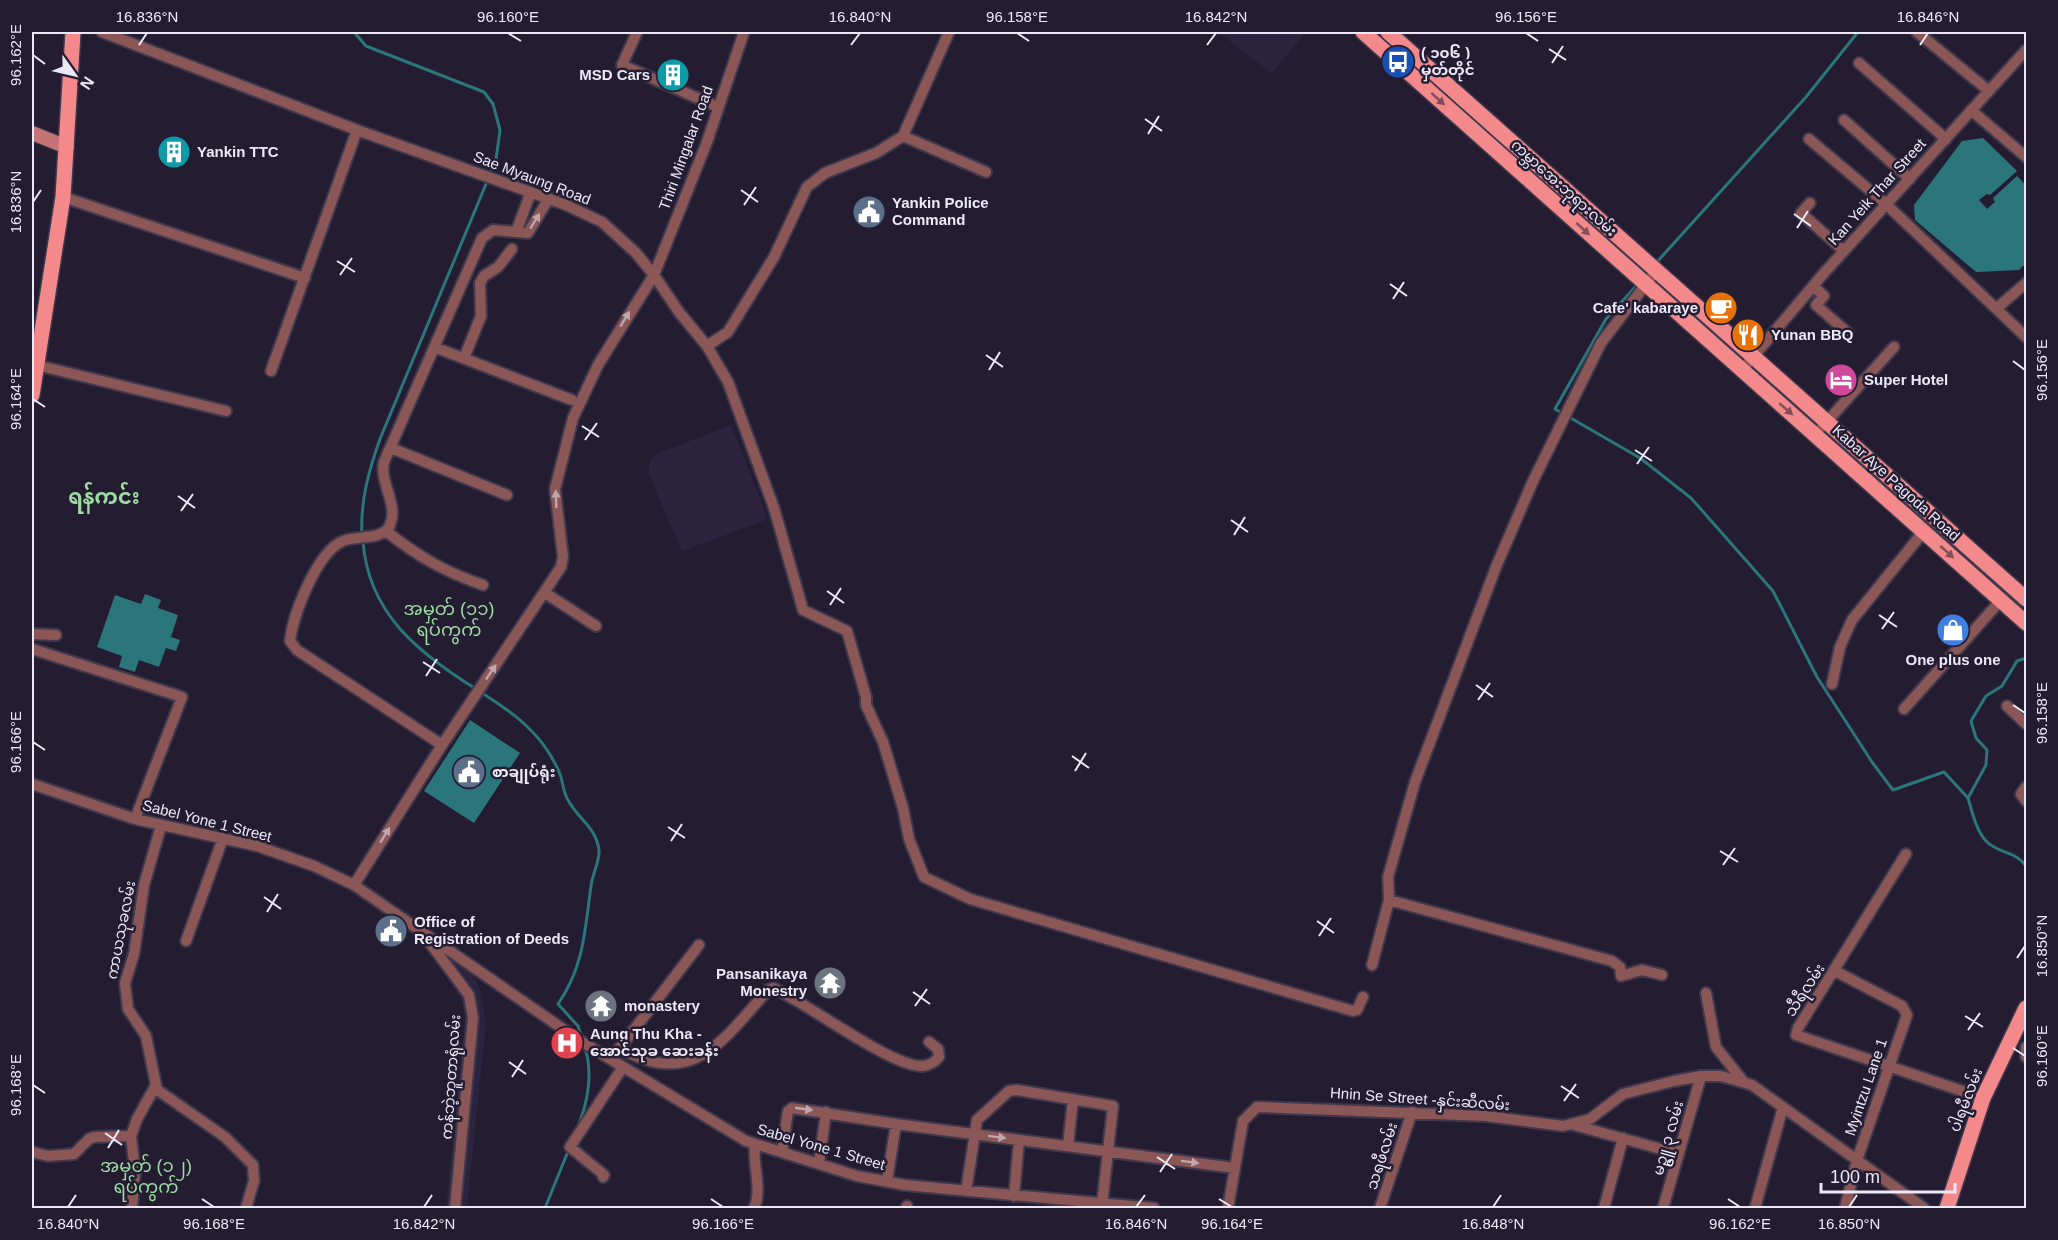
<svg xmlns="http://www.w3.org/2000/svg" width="2058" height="1240" viewBox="0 0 2058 1240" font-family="Helvetica,'Noto Sans Myanmar',sans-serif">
	<rect width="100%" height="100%" fill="#241d32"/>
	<path fill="#2c233e" d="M1218,32h88l-34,41z
		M731,425l37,94 -86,32 -34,-78 3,-14 8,-6z
		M419,935l52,37 8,14 7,37 -19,185h-21l19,-189 -3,-19z"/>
	<path fill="#2a767b" d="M1983,138l34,33 -27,24 -3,-1 -8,6 8,9 8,-7 -2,-4 24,-22 7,7 2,-2v82l-7,7 -43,2 -61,-52 -1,-15 48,-64z
		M145,594l16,6 -3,8 20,7 -7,22 9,3 -4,11 -10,-3 -7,19 -20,-7 -4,12 -16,-5 3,-11 -25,-9 18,-52 26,9z
		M470,720l50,33 -46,70 -50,-32z"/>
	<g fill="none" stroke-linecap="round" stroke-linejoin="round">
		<path stroke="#2a767b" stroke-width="3" d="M354,32l12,14 118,46 9,12 7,26 -4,30 -116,279c-11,31 -20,62 -18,96
			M1656,263l150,-166 52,-65
			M1638,284l-32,35 -51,90 85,49 51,40 82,93 44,86 55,85 21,28 51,-18 24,26
			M363,541c5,73 57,113 113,148
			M2026,658l-9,3 -15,25 -16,10 -15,25 5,17 11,12 -1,15 -18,33c4,13 8,33 19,44 11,11 30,10 39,24
			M482,693c33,21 62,42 78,81 3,8 3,18 8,26 10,19 28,27 31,50 1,11 -7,25 -8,36 -6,43 -7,81 -33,118l20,22 4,13
			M578,1126c10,-24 15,-53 7,-78
			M545,1208l24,-59"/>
		<defs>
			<path id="street" d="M102,32l255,98 209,75 36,17 34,31 18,22 25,37 28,34 21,36 46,126 29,102 44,21 19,66v8l17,37 20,66 6,31 15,38 46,22 383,112 4,-1 6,-13
				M637,32l-15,33 96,42
				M1917,32l72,59
				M1859,63l87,76
				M1971,110l55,47
				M1844,120l66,59
				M903,136l46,-104
				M1809,139l77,65 140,133
				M63,197l242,81
				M1810,203l-9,10 43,38
				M516,232l15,-40
				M1813,286l11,10 -8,9 32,28
				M1997,308l29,-25
				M707,346l21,-14 46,-75 33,-70 18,-14 51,-20 27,-17 83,36
				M434,347l138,53
				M464,358l17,-42 -1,-33 4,-7 14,-9 14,-18
				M36,365l190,46
				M1742,370l82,-97 202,-223
				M271,371l86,-241
				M1822,427l72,-80
				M391,448l116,47
				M386,531c31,25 59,41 97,54
				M545,593l51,33
				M32,634l24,1
				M32,649l150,48 -47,122
				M1832,684l8,-37 12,-27 72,-89
				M2007,706l19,18
				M1904,709l97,-109
				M442,745l-145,-95 -7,-9c3,-27 27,-89 53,-100 14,-6 40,0 47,-16 9,-20 -11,-43 -6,-63l98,-224 11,-8 35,3 21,-35
				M32,784l103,35 122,27 57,20 40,19 228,157 164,99 111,35 48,9 249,23
				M2026,787l-5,7 5,7
				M1906,854l-108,174 -2,7 187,63
				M354,885l88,-140 119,-178 2,-10 -8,-68 18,-71 25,-53 56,-90 53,-133 37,-110
				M1389,900l223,61 8,6 1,9 21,-6 20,5
				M427,939l42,56 4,23 -18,190
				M186,941l37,-103
				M1372,965l17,-65 -1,-23 27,-95 81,-215 37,-86 68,-138 55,-72
				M1835,971l67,35 5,9 -50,145 -12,48
				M1706,993l10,54 27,34
				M2026,1047v10
				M619,1048c74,42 104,-8 149,-58l5,-2c33,14 119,80 150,78 7,-1 12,-4 16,-9l-1,-8 -9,-7
				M616,1053l83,-108
				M156,1089l69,48 28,28 1,16 -8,27
				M1574,1125l105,29
				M1068,1146l5,-47
				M32,1152l16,4 26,-2 15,-15 5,-2 37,-1
				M782,1152l6,-41 4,-3 104,16 339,44
				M819,1164l7,-52
				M603,1177l1,-2 -34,-28 53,-80
				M887,1181l9,-57
				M966,1191l11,-71 32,-29 8,-1 96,16 -11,99
				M1014,1196l5,-56
				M132,1208l3,-37 -4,-35 6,-17 19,-34 -10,-49 -18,-27 -3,-26 9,-29 10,-69 17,-59
				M754,1208c9,-19 -2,-42 1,-64
				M906,1208l1,-2
				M1228,1208l15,-87 14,-14 229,9 77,10 27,-7 33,-25 51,-13 27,-5h20l31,9 172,123
				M1380,1208l32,-96
				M1604,1208l19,-70
				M1663,1208l38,-132
				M1755,1208l28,-101"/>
			<path id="secondary" d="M32,133l35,14"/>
			<path id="primary" d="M1363,32l663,591
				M1388,32l638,567
				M32,395l31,-198 10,-165
				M1947,1208l36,-110 43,-90"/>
		</defs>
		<use href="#street" stroke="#40394e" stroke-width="14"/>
		<use href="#secondary" stroke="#40394e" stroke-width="16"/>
		<use href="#primary" stroke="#40394e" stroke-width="18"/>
		<use href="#street" stroke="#8a5656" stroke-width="10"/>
		<use href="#secondary" stroke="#c57374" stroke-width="14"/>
		<use href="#primary" stroke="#f3898b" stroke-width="15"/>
	</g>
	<defs><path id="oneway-solid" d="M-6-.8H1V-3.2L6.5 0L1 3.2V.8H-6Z" transform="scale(1.5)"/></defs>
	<g fill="#814e5a">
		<use href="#oneway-solid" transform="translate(1438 99) rotate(42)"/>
		<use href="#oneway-solid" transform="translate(1583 229) rotate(42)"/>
		<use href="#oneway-solid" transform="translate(1786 409) rotate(41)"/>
		<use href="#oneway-solid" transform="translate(1947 552) rotate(42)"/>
	</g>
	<g fill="#c0a6af">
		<use href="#oneway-solid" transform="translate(535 221) rotate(-59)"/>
		<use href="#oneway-solid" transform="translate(625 319) rotate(-59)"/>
		<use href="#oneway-solid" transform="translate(556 499) rotate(-92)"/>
		<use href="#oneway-solid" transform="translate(491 672) rotate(-56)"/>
		<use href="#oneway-solid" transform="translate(385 835) rotate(-58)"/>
		<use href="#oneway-solid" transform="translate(804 1109) rotate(8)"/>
		<use href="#oneway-solid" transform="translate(997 1137) rotate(7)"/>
		<use href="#oneway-solid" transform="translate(1190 1162) rotate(7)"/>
	</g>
	<path fill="none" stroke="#ece8f7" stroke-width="2" d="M508,33l13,8M1017,33l12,8M1526,33l12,8M139,45l8,-12M851,45l9,-12M1207,45l9,-12M1920,45l8,-12M1549,49l17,11M33,55l12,9M1552,63l11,-17M1145,119l17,12M1148,134l11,-18M741,190l17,12M33,202l8,-12M744,205l12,-18M1794,214l17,12M1797,228l11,-17M337,261l18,11M340,275l12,-17M1390,284l17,12M1393,299l11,-17M986,355l17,12M2013,361l12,9M989,370l11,-18M33,399l12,8M582,426l17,11M585,440l12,-17M1635,450l17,11M1637,464l12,-17M178,496l17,12M181,511l12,-17M1231,520l17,12M1234,535l11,-18M827,591l17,12M830,605l11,-17M1879,615l18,12M1882,629l12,-17M423,662l17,11M426,676l11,-17M1476,685l17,12M1478,700l12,-17M2013,705l12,8M33,742l12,8M1072,756l17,12M1075,771l11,-18M668,827l17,11M671,841l11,-17M1720,851l18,11M1723,865l12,-17M264,897l17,12M267,912l11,-18M1317,921l17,12M1319,936l12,-18M2017,958l8,-12M913,992l17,12M915,1006l12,-17M1965,1016l18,11M1968,1030l12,-17M2013,1048l12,8M509,1062l17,12M512,1077l11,-17M33,1085l12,8M1561,1086l18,12M1564,1101l12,-17M105,1133l17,12M108,1148l11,-18M1157,1157l18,12M1160,1172l12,-18M202,1199l12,8M711,1199l12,8M1219,1199l13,8M1728,1199l12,8M68,1207l8,-12M424,1207l8,-12M1136,1207l9,-12M1493,1207l8,-12M1849,1207l8,-12"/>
	<defs>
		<symbol id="bus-disc" viewBox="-11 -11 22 22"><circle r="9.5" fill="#1a4fb4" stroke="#241d32"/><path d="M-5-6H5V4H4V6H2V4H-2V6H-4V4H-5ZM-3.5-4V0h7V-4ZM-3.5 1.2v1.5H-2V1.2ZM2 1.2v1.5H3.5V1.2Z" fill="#fff"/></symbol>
		<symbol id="building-disc" viewBox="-11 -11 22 22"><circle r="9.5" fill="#0f9aa8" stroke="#241d32"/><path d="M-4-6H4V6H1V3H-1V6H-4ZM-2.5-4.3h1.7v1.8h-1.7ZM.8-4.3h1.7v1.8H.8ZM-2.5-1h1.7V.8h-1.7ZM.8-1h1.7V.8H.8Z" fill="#fff"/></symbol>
		<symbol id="civic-disc" viewBox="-11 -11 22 22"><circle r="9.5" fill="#5c6f8a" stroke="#241d32"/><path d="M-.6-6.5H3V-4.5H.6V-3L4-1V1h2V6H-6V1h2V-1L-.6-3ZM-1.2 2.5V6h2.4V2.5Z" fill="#fff"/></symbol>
		<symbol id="cafe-disc" viewBox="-11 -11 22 22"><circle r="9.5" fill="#e8710a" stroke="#241d32"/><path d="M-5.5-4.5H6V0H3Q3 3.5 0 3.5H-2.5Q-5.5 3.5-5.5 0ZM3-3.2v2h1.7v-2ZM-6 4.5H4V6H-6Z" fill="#fff"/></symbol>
		<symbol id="restaurant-disc" viewBox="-11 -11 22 22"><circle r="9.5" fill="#e8710a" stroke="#241d32"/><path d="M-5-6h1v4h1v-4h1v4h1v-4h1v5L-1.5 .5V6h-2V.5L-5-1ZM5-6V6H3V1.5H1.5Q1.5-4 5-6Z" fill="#fff"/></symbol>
		<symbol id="hotel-disc" viewBox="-11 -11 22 22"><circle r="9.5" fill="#d1479c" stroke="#241d32"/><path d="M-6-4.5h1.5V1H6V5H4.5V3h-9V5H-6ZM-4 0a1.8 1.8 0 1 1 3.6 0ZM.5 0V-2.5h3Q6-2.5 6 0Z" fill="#fff"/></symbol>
		<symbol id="shop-disc" viewBox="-11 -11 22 22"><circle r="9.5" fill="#3f7fe0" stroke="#241d32"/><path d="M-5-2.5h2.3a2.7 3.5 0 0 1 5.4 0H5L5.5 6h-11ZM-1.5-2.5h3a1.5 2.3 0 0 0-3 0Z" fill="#fff"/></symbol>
		<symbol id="temple-disc" viewBox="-11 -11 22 22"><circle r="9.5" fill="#6b7280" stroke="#241d32"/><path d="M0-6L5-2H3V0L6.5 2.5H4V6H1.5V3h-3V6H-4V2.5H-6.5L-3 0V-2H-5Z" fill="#fff"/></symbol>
		<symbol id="hospital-disc" viewBox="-11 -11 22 22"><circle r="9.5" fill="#e0444e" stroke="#241d32"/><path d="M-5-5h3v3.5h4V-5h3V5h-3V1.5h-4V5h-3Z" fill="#fff"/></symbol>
	</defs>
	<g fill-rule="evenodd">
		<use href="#bus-disc" x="1379" y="43" width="38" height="38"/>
		<use href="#building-disc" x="654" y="56" width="38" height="38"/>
		<use href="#building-disc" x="155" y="133" width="38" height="38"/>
		<use href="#civic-disc" x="850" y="193" width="38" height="38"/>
		<use href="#cafe-disc" x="1702" y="289" width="38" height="38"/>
		<use href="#restaurant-disc" x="1729" y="316" width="38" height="38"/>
		<use href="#hotel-disc" x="1822" y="361" width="38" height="38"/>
		<use href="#shop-disc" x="1934" y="611" width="38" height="38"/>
		<use href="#civic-disc" x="450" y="753" width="38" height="38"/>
		<use href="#civic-disc" x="372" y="912" width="38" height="38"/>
		<use href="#temple-disc" x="811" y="964" width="38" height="38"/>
		<use href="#temple-disc" x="582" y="987" width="38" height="38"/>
		<use href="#hospital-disc" x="548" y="1024" width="38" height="38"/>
	</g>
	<g text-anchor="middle" stroke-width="5" stroke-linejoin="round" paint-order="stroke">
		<g font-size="15" font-weight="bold" fill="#ece8f7" stroke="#241d32" text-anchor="start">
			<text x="1421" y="58">( ၁၀၆ )<tspan x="1421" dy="17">မှတ်တိုင်</tspan></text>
			<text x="650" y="80" text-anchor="end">MSD Cars</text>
			<text x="197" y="157">Yankin TTC</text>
			<text x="892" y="208">Yankin Police<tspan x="892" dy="17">Command</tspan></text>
			<text x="1698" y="313" text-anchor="end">Cafe' kabaraye</text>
			<text x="1771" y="340">Yunan BBQ</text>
			<text x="1864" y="385">Super Hotel</text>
			<text x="1953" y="665" text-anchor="middle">One plus one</text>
			<text x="492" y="777">စာချုပ်ရုံး</text>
			<text x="414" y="927">Office of<tspan x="414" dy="17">Registration of Deeds</tspan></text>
			<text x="807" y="979" text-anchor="end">Pansanikaya<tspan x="807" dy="17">Monestry</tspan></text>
			<text x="624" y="1011">monastery</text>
			<text x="590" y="1039">Aung Thu Kha -<tspan x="590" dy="17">အောင်သုခ ဆေးခန်း</tspan></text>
		</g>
		<g font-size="15" fill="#ece8f7" stroke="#241d32">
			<text transform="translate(686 148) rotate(-70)" y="5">Thiri Mingalar Road</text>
			<text transform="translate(532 178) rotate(21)" y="5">Sae Myaung Road</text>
			<text transform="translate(1564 188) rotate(42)" y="5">ကမ္ဘာအေးဘုရားလမ်း</text>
			<text transform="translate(1877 192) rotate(-48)" y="5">Kan Yeik Thar Street</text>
			<text transform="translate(1896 483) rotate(42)" y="5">Kabar Aye Pagoda Road</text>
			<text transform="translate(207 821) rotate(14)" y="5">Sabel Yone 1 Street</text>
			<text transform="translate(121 930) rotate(-79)" y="5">ကာယသုခလမ်း</text>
			<text transform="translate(1805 990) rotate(-57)" y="5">သီရီလမ်း</text>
			<text transform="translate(451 1077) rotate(-86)" y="5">ကန်ဘဲ့ဘူတာရုံလမ်း</text>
			<text transform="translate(1866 1087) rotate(-71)" y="5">Myintzu Lane 1</text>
			<text transform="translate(1420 1099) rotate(4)" y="5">Hnin Se Street -နှင်းဆီလမ်း</text>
			<text transform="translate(1966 1100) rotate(-69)" y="5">ပါရမီလမ်း</text>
			<text transform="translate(1668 1138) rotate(-74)" y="5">မဥ္ဇူ ၃ လမ်း</text>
			<text transform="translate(821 1147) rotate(16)" y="5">Sabel Yone 1 Street</text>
			<text transform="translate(1382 1156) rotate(-72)" y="5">သရဖီလမ်း</text>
		</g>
		<g font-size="18" fill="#9ddba2" stroke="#241d32">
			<text x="449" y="615">အမှတ် (၁၁)<tspan x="449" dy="21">ရပ်ကွက်</tspan></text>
			<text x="146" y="1172">အမှတ် (၁၂)<tspan x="146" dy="21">ရပ်ကွက်</tspan></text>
		</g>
		<g font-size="21" font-weight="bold" fill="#9ddba2" stroke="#241d32">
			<text x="104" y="504">ရန်ကင်း</text>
		</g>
	</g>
	<rect width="2058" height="1240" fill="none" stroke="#241d32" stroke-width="66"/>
	<g transform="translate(75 75) rotate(124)" stroke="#241d32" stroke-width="4.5" paint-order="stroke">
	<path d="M0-4.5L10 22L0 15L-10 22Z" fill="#ece8f7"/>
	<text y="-9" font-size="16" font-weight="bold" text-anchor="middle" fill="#ece8f7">N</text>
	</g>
	<path d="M1821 1183v9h134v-9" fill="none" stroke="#ece8f7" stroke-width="3"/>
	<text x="1830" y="1183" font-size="18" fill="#ece8f7" stroke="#241d32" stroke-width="4.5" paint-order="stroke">100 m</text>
	<rect x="33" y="33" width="1992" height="1174" fill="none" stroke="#ece8f7" stroke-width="2"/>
	<g font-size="15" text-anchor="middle" fill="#ece8f7">
		<text x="147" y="22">16.836°N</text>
		<text x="508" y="22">96.160°E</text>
		<text x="860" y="22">16.840°N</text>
		<text x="1017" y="22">96.158°E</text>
		<text x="1216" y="22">16.842°N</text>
		<text x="1526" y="22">96.156°E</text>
		<text x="1928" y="22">16.846°N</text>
		<text transform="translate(16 55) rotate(-90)" y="5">96.162°E</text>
		<text transform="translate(16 202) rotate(-90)" y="5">16.836°N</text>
		<text transform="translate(2042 370) rotate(-90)" y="5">96.156°E</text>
		<text transform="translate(16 399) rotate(-90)" y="5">96.164°E</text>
		<text transform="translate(2042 713) rotate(-90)" y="5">96.158°E</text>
		<text transform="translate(16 742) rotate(-90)" y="5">96.166°E</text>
		<text transform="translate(2042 946) rotate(-90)" y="5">16.850°N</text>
		<text transform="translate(2042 1056) rotate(-90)" y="5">96.160°E</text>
		<text transform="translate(16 1085) rotate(-90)" y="5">96.168°E</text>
		<text x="68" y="1229">16.840°N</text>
		<text x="214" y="1229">96.168°E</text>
		<text x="424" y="1229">16.842°N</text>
		<text x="723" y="1229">96.166°E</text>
		<text x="1136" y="1229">16.846°N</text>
		<text x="1232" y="1229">96.164°E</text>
		<text x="1493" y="1229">16.848°N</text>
		<text x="1740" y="1229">96.162°E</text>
		<text x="1849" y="1229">16.850°N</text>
	</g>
</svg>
